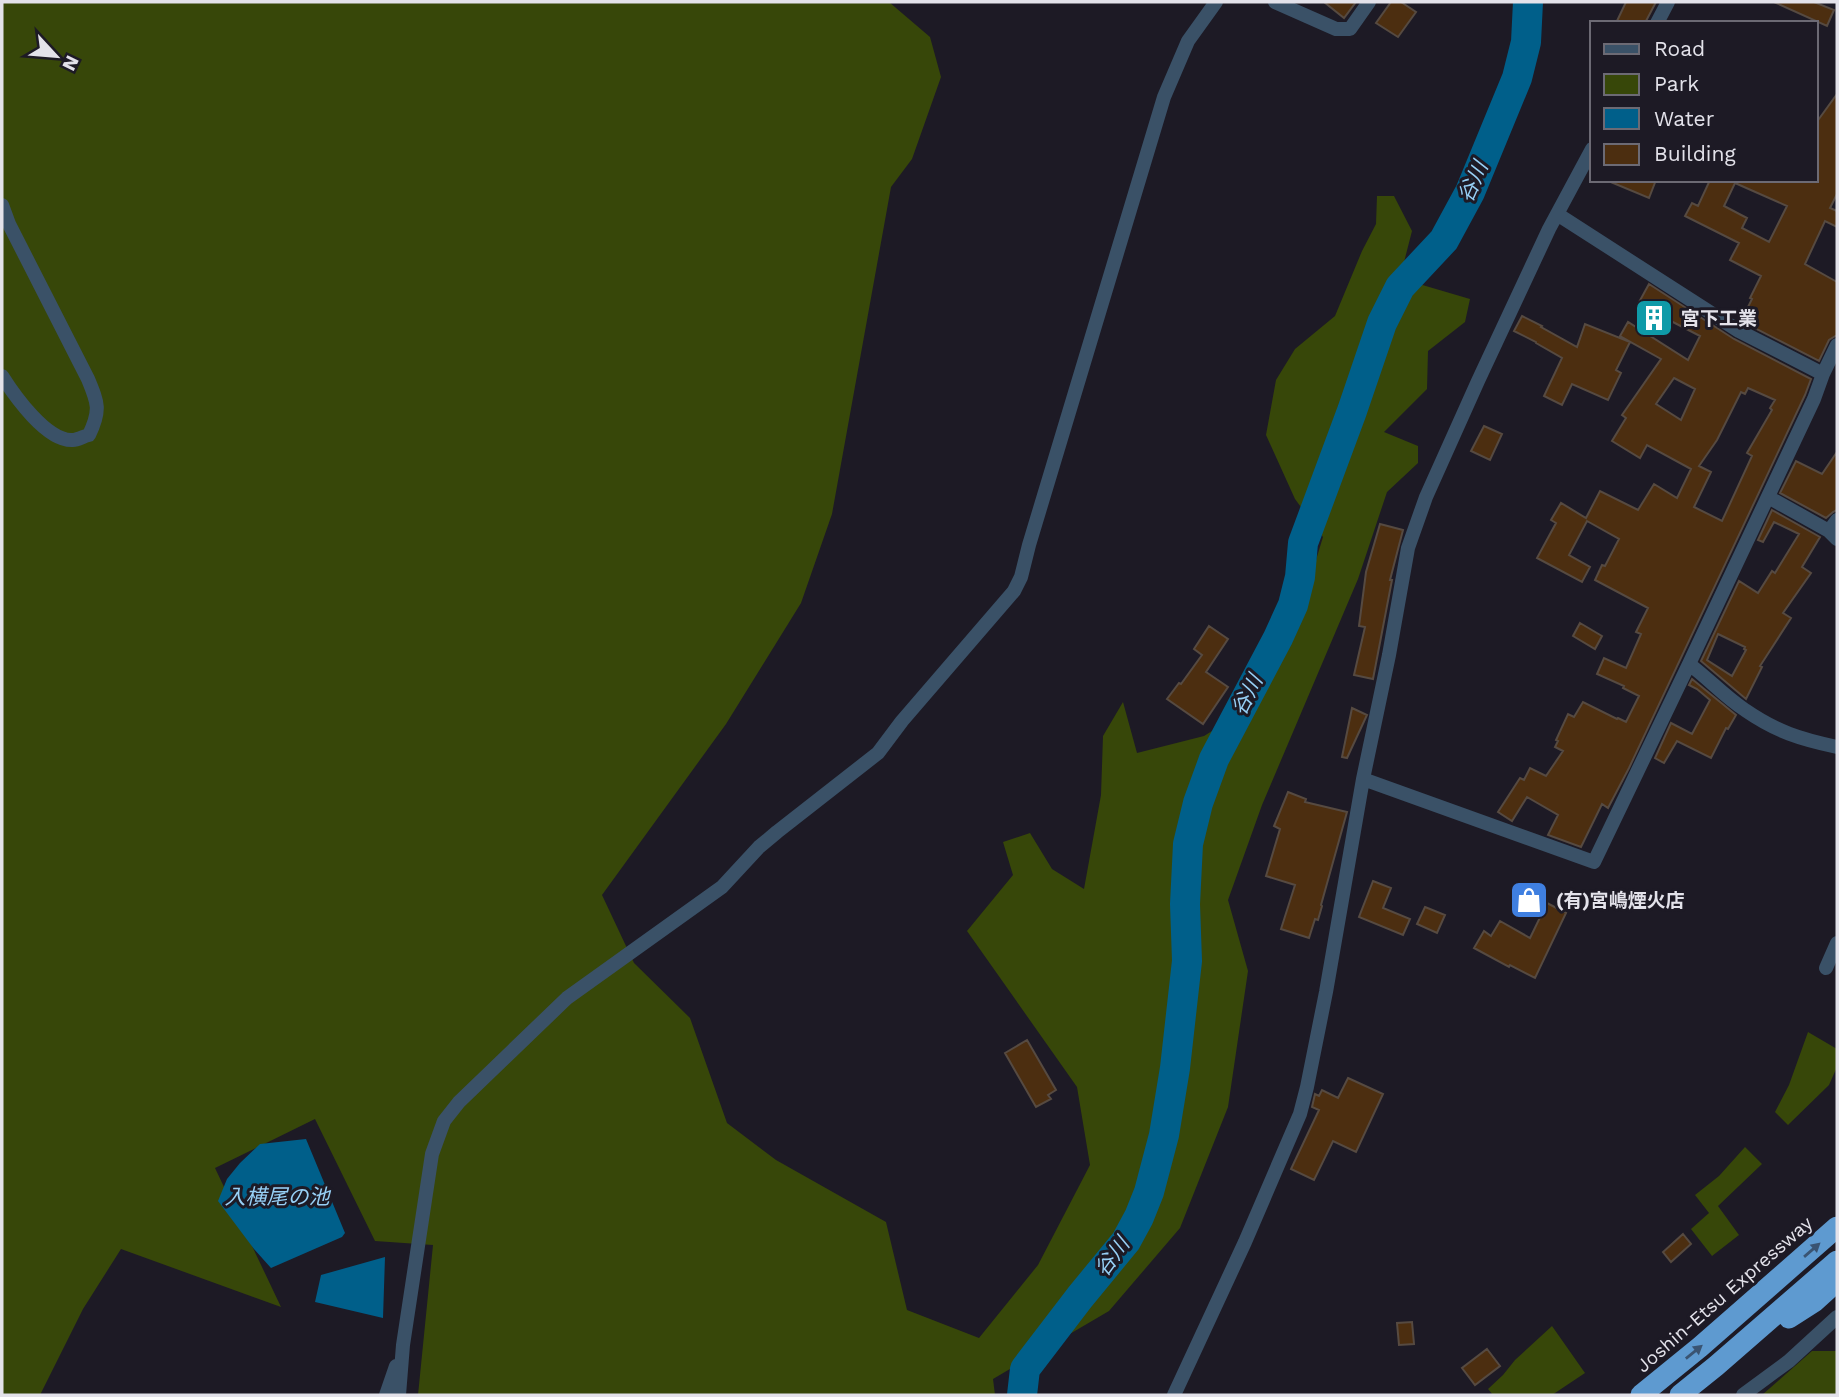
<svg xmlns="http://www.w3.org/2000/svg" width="1839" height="1397" viewBox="0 0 1839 1397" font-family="'Work Sans','Noto Sans JP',sans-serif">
	<rect width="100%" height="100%" fill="#1d1a25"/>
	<path fill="#374709" d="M2,2h887l41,35 11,40 -29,82 -21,28 -59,327 -31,89 -75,121 -124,171 32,68 56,55 37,105 49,37 110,62 21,88 72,28 59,-73 52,-100 -13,-78 -110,-156 46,-56 -10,-33 27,-9 22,36 32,20 17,-94 2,-59 20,-34 14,51 67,-17 53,-33 36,-68 30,-98 -28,-38 -29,-64 10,-55 19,-31 40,-33 27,-65 14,-27 1,-28h17l18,35 -9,35 16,18 51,15 -5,23 -37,29 -1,38 -43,43 34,14v17l-31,29 -29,87 -96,226 -34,95 20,71 -20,136 -48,121 -71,83 -116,68 2,16h-577l15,-150 -58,-4 -60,-122 -100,49 66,139 -160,-58 -38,60 -43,86h-38z
		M1808,1032l29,17v18l-8,18 -41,40 -13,-13 14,-27z
		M1745,1147l17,17 -44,42 21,29 -27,21 -21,-27 18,-16 -14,-18 24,-19z
		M1552,1326l33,47 -33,22h-59l-5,-6 15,-14 12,-15z
		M1812,1351h25v44h-75z"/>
	<path fill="#005f8a" d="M306,1139l39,94 -3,4 -71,31 -17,-19 -36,-48 9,-22 13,-16 20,-19z
		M385,1257l-2,61 -68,-16 6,-27z"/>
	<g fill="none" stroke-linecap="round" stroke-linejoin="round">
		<path stroke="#005f8a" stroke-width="30" d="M1022,1395l3,-26 55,-72 46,-56 13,-24 10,-25 15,-57 11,-67 12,-107 -2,-57 3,-60 10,-41 16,-44 64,-121 15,-33 7,-28 3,-34 49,-132 30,-88 18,-36 44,-47 26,-48 47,-114 9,-36 2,-40"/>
	</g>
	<path fill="#4c2e10" stroke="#564a41" stroke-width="2" fill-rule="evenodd" d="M1324,2h32l-12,16z
		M1391,2h10l15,10 -18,25 -22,-14z
		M1626,2h30l-11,21h-29z
		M1774,2h40l20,8 -7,16z
		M1837,94v100l-7,14 7,3v16l-12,-6 -20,43 32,18v53l-8,5 -10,21 -78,-40 11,-22 -2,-1 11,-22 -31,-16 9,-17 -54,-27 7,-13 6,3 12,-26h106v-57zM1735,183l52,23 -18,36 -27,-14 5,-10 -23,-12z
		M1606,180h50l-7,18z
		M1649,284l85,55 77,40 -6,16 -176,373 -21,40 -6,-4 -21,43 -33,-12 10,-20 -31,-18 -15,24 -14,-9 22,-34 4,2 6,-12 16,8 17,-25 -8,-4 3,-6 -2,-1 12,-26 6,3 9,-15 34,17 1,-1 8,4 13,-26 -16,-8 1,-2 -27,-12 7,-16 22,10 15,-34 -5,-2 12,-24 -53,-28 7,-15 3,1 14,-27 -32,-18 -18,34 21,12 -8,15 -45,-24 19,-35 -5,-3 10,-17 25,15 14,-27 38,19 16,-26 23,14 14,-29 -44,-24 -7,13 -28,-17 14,-23 -4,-3 39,-56 -41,-23 8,-14 60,38 12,-24 -62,-32zM1674,378l21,11 -14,31 -25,-16zM1748,388l27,12 -5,8 2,2 -25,43 5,3 -30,65 -28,-14 17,-35 -12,-6 18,-26 24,-48 4,2z
		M1522,316l20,10 -1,1 36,20 8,-23 45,18 -14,28 5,3 -13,27 -36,-16 -10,21 -18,-9 18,-38 -26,-15v-1l-22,-11z
		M1484,426l18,8 -12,26 -19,-9z
		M1837,452v58l-4,2 -7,6 -46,-25 16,-32 26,13z
		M1772,510l48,27 -18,30 9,6 -28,40 8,5 -31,48 2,1 -16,32 -45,-38 38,-80 19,12 14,-22 3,2 24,-39 -25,-12 -11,20 -5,-2zM1718,634l27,13 -1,2 2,1 -14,26 -25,-16z
		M1380,524l23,6 -13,50h2l-19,99 -19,-4 11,-48 -6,-1 7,-54z
		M1580,623l22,13 -7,13 -22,-13z
		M1209,626l19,13 -22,33 22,15 -25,37 -36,-25 12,-16 2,1 21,-29 -8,-6z
		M1692,679l44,36 -8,14 -2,-1 -15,30 -34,-17 -13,22 -9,-5 16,-35 21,11 18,-34 -13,-11 -8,-4z
		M1352,708l15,7 -20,43 -5,-1z
		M1288,792l18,7 -1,3 42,10 -26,93 1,1 -4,14 -3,-1 -6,19 -28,-9 14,-44 -29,-9 14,-47 -6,-3z
		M1373,881l18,7 -8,20 27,11 -7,16 -44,-18z
		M1547,903l19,10 -31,65 -25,-13 -1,2 -35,-19 10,-17 7,5 9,-15 30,17z
		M1425,907l20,8 -8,18 -20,-9z
		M1027,1040l29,50 -8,5 3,4 -15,8 -31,-54z
		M1348,1078l35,16 -27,58 -23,-11 -19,39 -23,-11 28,-59 -7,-3 3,-13 4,2 3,-6 16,8z
		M1683,1234l8,10 -20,18 -8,-10z
		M1412,1322l2,22 -15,1 -2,-22z
		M1487,1349l13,17 -25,19 -13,-17z"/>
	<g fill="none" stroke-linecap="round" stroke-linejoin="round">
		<path stroke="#3a5167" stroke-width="14" d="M1275,2l61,27h14l19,-27
			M1657,23l11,-21
			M2,205l7,19 79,155c10,24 13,31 1,56 -5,1 -11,5 -16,5 -26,2 -59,-45 -71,-64
			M1557,214l182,117 84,43
			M1768,497l61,34 8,8
			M1829,531l8,-11
			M1689,664c20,15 36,33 56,46 32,22 55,29 92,37
			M1363,779l231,83 95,-198 125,-265 9,-25 14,-29
			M1826,968l11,-25
			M386,1395l10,-29
			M399,1395l4,-50 29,-191 12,-33 15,-19 108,-104 155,-111 37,-40 18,-15 101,-79 24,-32 112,-130 7,-14 8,-32 135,-448 24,-56 28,-39
			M1174,1395l71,-153 55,-128 7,-27 19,-95 37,-213 26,-124 19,-107 18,-51 52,-116 71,-152 43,-80
			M1743,1395l46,-34 48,-44"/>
		<path stroke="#5e9ad0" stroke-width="21" d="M1789,1318l25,-16 23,-21
			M1641,1395l59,-48 137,-120
			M1680,1395l36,-29 121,-105"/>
	</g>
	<defs><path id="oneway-solid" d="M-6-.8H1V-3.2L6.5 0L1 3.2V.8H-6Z" transform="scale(1.75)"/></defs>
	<g fill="#3a5472">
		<use href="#oneway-solid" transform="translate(1812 1250) rotate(-41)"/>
		<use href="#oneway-solid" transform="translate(1694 1352) rotate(-39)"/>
	</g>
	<defs>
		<symbol id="building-square" viewBox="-11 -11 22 22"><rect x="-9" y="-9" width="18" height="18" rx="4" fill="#0f9aa8" stroke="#1d1a25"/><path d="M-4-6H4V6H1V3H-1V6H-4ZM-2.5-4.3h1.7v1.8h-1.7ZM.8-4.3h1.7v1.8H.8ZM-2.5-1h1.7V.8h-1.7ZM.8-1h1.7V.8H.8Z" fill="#fff"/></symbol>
		<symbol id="shop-square" viewBox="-11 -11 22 22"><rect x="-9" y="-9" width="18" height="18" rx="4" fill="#3f7fe0" stroke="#1d1a25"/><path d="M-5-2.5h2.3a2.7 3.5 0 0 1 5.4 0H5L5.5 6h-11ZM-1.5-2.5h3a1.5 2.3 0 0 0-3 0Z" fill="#fff"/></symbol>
	</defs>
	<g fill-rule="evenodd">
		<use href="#building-square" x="1632" y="296" width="44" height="44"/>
		<use href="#shop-square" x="1507" y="878" width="44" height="44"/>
	</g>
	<g text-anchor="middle" stroke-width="6" stroke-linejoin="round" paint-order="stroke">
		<g font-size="19" font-weight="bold" fill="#e3e2ea" stroke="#1d1a25" text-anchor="start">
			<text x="1681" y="325">宮下工業</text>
			<text x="1556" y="907">(有)宮嶋煙火店</text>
		</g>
		<g font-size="19" fill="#e3e2ea" stroke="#1d1a25">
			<text transform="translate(1724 1294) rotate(-41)" y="7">Joshin-Etsu Expressway</text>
		</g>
		<g font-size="21" font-style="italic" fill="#97d0f6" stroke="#1d1a25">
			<text transform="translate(1473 182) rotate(-66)" y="7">谷川</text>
			<text transform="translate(1247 695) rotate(-63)" y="7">谷川</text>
			<text x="277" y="1204">入横尾の池</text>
			<text transform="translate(1112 1257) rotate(-54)" y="7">谷川</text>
		</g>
	</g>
	<rect width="1839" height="1397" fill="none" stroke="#e3e2ea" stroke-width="7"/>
	<rect x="1590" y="21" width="228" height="161" fill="#1d1a25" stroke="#6c6a74" stroke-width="2"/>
	<rect x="1604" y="44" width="35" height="10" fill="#3a5167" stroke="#6c6a74" stroke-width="2"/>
	<text x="1654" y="56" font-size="21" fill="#e3e2ea">Road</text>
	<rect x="1604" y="74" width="35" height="21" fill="#374709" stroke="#6c6a74" stroke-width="2"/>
	<text x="1654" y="91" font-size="21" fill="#e3e2ea">Park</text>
	<rect x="1604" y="108" width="35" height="21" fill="#005f8a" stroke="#6c6a74" stroke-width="2"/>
	<text x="1654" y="126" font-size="21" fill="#e3e2ea">Water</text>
	<rect x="1604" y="144" width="35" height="21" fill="#4c2e10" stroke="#6c6a74" stroke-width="2"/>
	<text x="1654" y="161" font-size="21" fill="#e3e2ea">Building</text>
	<g transform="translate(56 56) rotate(116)" stroke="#1d1a25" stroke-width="5" paint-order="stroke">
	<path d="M0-5L12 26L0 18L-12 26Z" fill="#e3e2ea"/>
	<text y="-10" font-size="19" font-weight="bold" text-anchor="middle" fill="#e3e2ea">N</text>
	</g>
</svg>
